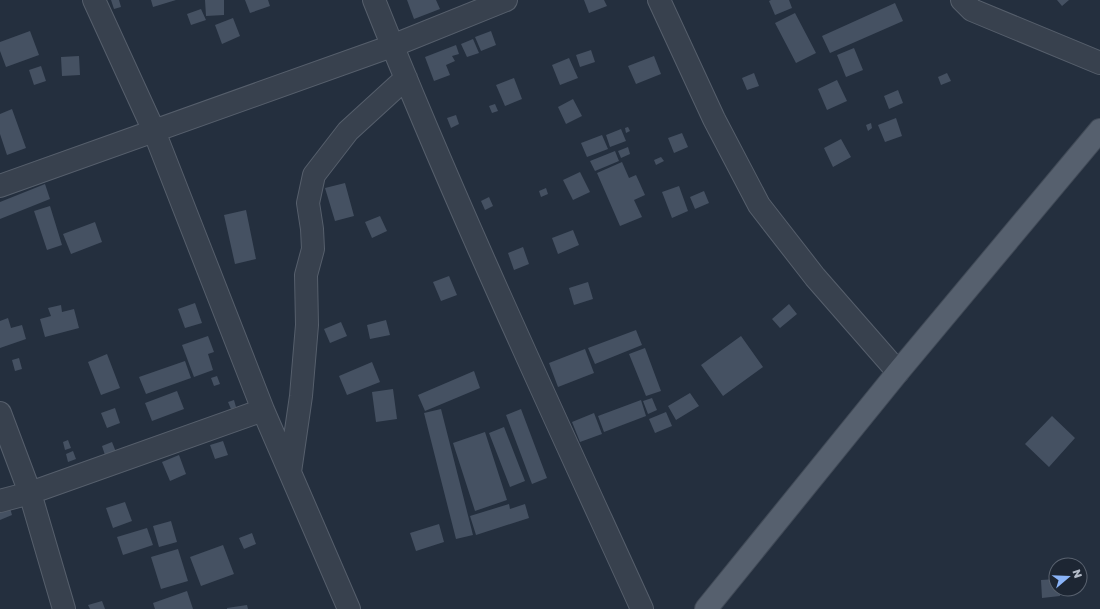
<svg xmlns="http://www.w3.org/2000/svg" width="1100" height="609" viewBox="0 0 1100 609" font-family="'Golos Text',sans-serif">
	<rect width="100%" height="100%" fill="#242f3e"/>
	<path fill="#455162" d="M111,0h8l2,7 -7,2z
		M151,0h25l-23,7z
		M205,0h19v15l-18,1z
		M245,0h23l2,6 -20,7z
		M407,0h29l4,9 -26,10z
		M584,0h20l3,6 -18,7z
		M771,0h18l3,8 -17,7 -6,-14z
		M1057,0h12l-7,6z
		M895,3l8,18 -73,32 -8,-17z
		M201,9l5,11 -15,5 -4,-11z
		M795,13l21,40 -20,10 -21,-40z
		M233,18l7,18 -18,8 -7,-19z
		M30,31l9,24 -33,12 -6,-16v-9z
		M491,31l5,14 -15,6 -6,-14z
		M473,39l6,14 -12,4 -6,-13z
		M456,45l3,9 -7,2 3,5 -9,4 4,10 -16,6 -9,-24z
		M854,48l9,22 -17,7 -9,-22z
		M591,50l4,12 -15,5 -4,-12z
		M79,56l1,19 -18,1 -1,-19z
		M654,56l7,18 -25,10 -8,-18z
		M569,58l9,20 -18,7 -8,-20z
		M41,66l5,15 -12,4 -5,-15z
		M754,73l5,13 -12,4 -5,-12z
		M947,73l4,8 -10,4 -3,-8z
		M514,78l8,21 -17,7 -9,-21z
		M837,80l10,21 -20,9 -9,-21z
		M898,90l5,13 -14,6 -5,-13z
		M573,99l9,17 -16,8 -8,-17z
		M495,104l3,7 -6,2 -3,-7z
		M12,109l14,39 -19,7 -7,-21v-20z
		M456,115l3,9 -8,4 -4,-10z
		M896,118l6,18 -17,6 -7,-17z
		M871,123l1,5 -4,3 -2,-6z
		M628,127l2,4 -4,2 -1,-5z
		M621,129l5,12 -16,6 -4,-12z
		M682,133l6,14 -14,6 -6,-15z
		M602,135l6,14 -21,8 -6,-14z
		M841,139l10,18 -18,10 -9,-19z
		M628,147l2,7 -9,4 -3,-7z
		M615,151l4,10 -24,10 -5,-10z
		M661,157l3,4 -8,4 -2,-5z
		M622,162l7,16 7,-3 9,20 -11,5 8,17 -22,9 -23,-53z
		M580,172l10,20 -17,8 -10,-20z
		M345,183l9,33 -19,5 -10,-33z
		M45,184l5,15 -50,20v-17z
		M679,186l9,25 -16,7 -10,-26z
		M546,188l2,6 -7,3 -2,-6z
		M704,191l5,12 -14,6 -5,-12z
		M489,197l4,9 -8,4 -4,-9z
		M50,206l12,39 -15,5 -13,-39z
		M246,210l10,49 -21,5 -11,-49z
		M380,216l7,15 -15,7 -7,-16z
		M95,222l7,20 -31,12 -8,-20z
		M573,230l6,15 -21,9 -6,-16z
		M523,247l6,17 -15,6 -6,-17z
		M449,276l8,19 -16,6 -8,-19z
		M588,282l5,17 -19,6 -5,-17z
		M195,303l7,20 -17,5 -7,-19z
		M789,304l8,10 -17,14 -8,-9z
		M61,305l1,7 12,-3 5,19 -34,9 -5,-18 11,-3 -3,-8z
		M8,318l3,10 11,-3 4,14 -26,9v-27z
		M386,320l4,15 -20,4 -3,-14z
		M341,322l6,14 -17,7 -6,-14z
		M636,330l6,15 -47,19 -7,-16z
		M208,336l6,16 -6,2 5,16 -19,7 -12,-32z
		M741,336l22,31 -40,29 -22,-31z
		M645,348l16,43 -15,5 -17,-42z
		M585,349l9,24 -36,14 -9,-24z
		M107,354l13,34 -19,7 -13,-33z
		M19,358l3,11 -7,2 -3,-11z
		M185,361l6,17 -45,16 -7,-17z
		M372,362l8,20 -33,13 -8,-19z
		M474,371l6,17 -55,23 -7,-16z
		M217,376l3,8 -6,2 -3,-8z
		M393,389l4,30 -21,3 -4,-30z
		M177,391l7,18 -32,12 -7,-18z
		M690,393l9,13 -23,14 -8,-14z
		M652,398l5,12 -9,4 -5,-13z
		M234,400l2,7 -5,2 -3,-7z
		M641,400l5,16 -42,16 -6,-16z
		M115,408l5,15 -13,5 -6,-15z
		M441,409l32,126 -17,4 -32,-126z
		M521,409l26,69 -15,6 -26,-69z
		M666,412l6,14 -17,7 -6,-14z
		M594,413l8,21 -22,8 -8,-20z
		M1052,416l23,22 -26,29 -24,-23z
		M504,427l21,54 -15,6 -21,-54z
		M485,432l22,68 -32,11 -22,-68z
		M68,440l3,8 -6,2 -2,-8z
		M223,441l5,14 -13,4 -5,-14z
		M112,442l6,15 -11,4 -5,-15z
		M73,451l3,8 -8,3 -2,-8z
		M179,455l7,19 -16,7 -8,-19z
		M125,502l7,19 -19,7 -7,-20z
		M9,504l3,11 -12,5v-13z
		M509,504l1,5 15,-5 4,14 -53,17 -6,-19z
		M171,521l6,21 -18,5 -6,-21z
		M439,524l5,18 -28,9 -6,-18z
		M147,528l6,17 -30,10 -6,-18z
		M252,533l4,11 -12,5 -5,-11z
		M223,545l11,29 -33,12 -11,-29z
		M178,549l10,32 -27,8 -10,-32z
		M1056,579v10h4v7l-18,2 -1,-18z
		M187,591l6,18h-38l-2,-6z
		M102,601l3,8h-15l-2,-4z
		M247,605l1,4h-21v-1z"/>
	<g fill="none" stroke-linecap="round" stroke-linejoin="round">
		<defs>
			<path id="minor" d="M94,0l60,131 109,279 86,199
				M374,0c82,206 176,407 268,609
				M659,0l55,119 45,86 56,72 83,95
				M962,0l10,10 128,53
				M0,186l392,-140 114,-46
				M0,413l30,80 34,116
				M290,472l11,-76 6,-71 -1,-50 7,-26 -1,-20 -4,-26 6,-28 34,-44 58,-53
				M0,501l30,-8 233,-83"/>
			<path id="major" d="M706,609l192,-237 202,-242"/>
		</defs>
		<use href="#minor" stroke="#565f6c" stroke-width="24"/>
		<use href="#major" stroke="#414a57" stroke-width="24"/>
		<use href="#minor" stroke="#38414e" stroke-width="22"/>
		<use href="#major" stroke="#56606e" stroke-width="22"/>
	</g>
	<g transform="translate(1068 577) rotate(71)"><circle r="19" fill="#1d2633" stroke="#59626f"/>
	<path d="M0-3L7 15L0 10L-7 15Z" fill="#8ab4f8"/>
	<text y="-6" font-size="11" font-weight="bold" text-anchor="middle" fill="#b4bcc9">N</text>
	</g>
</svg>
